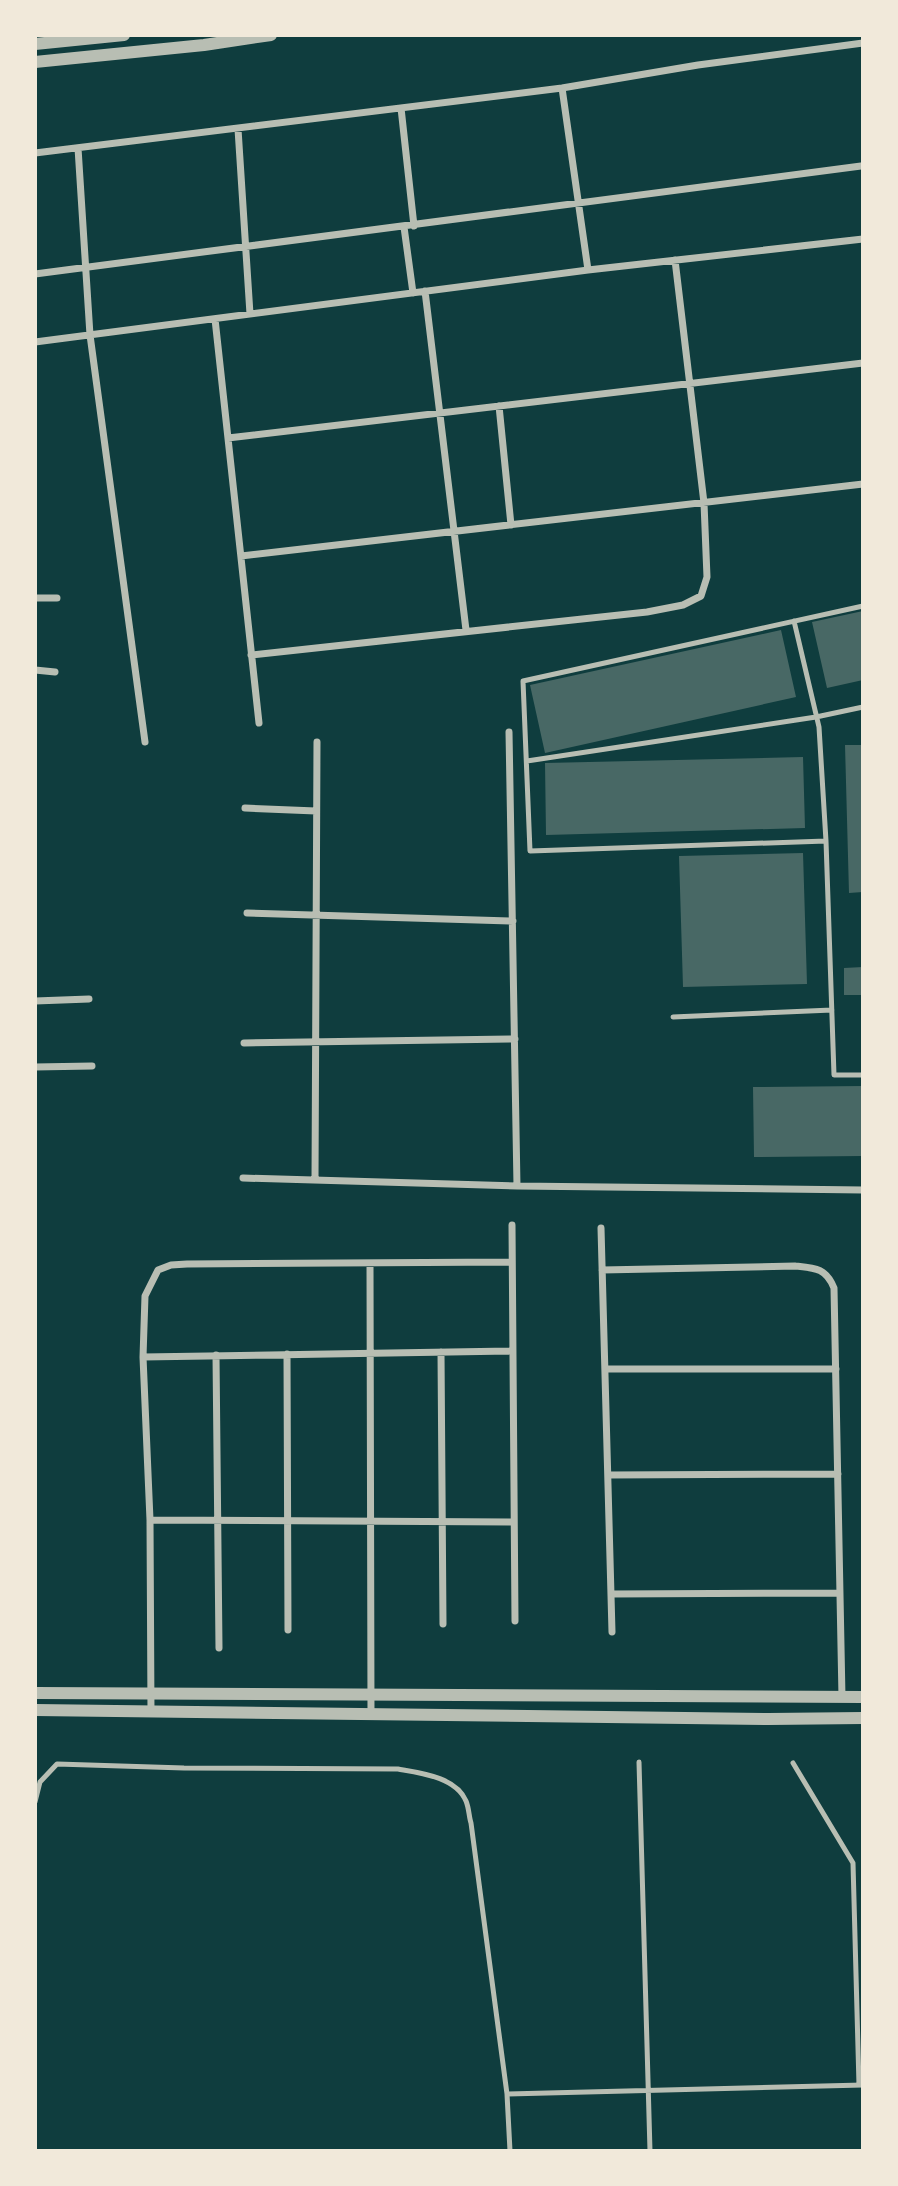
<svg xmlns="http://www.w3.org/2000/svg" width="898" height="2186" viewBox="0 0 898 2186" font-family="Lora,serif">
	<rect width="100%" height="100%" fill="#0f3d3e"/>
	<path fill="#486865" d="M863,611v69l-36,8 -15,-66z
		M781,630l15,67 -251,56 -15,-68z
		M845,745h18v147l-14,1z
		M803,757l2,71 -259,7 -1,-72z
		M803,853l4,131 -124,3 -4,-131z
		M863,967v28h-19v-27z
		M863,1086v70l-109,1 -1,-70z"/>
	<g fill="none" stroke-linecap="round" stroke-linejoin="round">
		<path stroke="#b8beb3" stroke-width="5" d="M794,621l25,106 7,114 8,234h29
			M527,761l289,-44 47,-10
			M826,841l-296,10 -7,-170 340,-75
			M673,1017l159,-7
			M639,1762l11,389
			M793,1763l60,100 6,222
			M35,1802l5,-20 17,-18 127,4 214,1c23,4 58,8 68,32 3,7 3,16 5,22l36,271 3,57
			M507,2094l356,-9"/>
		<path stroke="#b8beb3" stroke-width="7" d="M562,88l26,182
			M401,108l13,118
			M238,129l12,185
			M78,148l12,187 55,407
			M35,153l527,-65 136,-23 165,-22
			M404,227l9,66
			M35,274l826,-108
			M425,291l41,339
			M215,319l44,404
			M35,342l553,-72 275,-31
			M499,406l12,119
			M228,438l635,-75
			M241,556l622,-72
			M35,598h22
			M251,655l396,-43 36,-7 18,-9 6,-19 -3,-74 -29,-243
			M35,670l20,2
			M509,732l8,454
			M245,808l71,3
			M247,913l266,8
			M35,1001l54,-2
			M244,1043l271,-4
			M35,1067l57,-1
			M243,1178l274,8 346,4
			M315,1180l2,-438
			M512,1225l3,396
			M601,1228l11,404
			M370,1263l1,452
			M602,1270l193,-4c20,2 31,2 39,22l8,409
			M441,1352l2,272
			M287,1354l1,276
			M216,1355l3,293
			M143,1357l370,-6
			M605,1369h231
			M608,1475l230,-1
			M150,1520l364,2
			M611,1594l229,-1
			M151,1712l-1,-192 -7,-163 2,-61 13,-26 13,-5 16,-1 325,-2"/>
		<path stroke="#b8beb3" stroke-width="12" d="M35,44l89,-9
			M35,62l169,-17 67,-10
			M35,1693l828,4
			M35,1710l734,9 94,-1"/>
	</g>
	<rect width="898" height="2186" fill="none" stroke="#f1e9da" stroke-width="74"/>
</svg>
